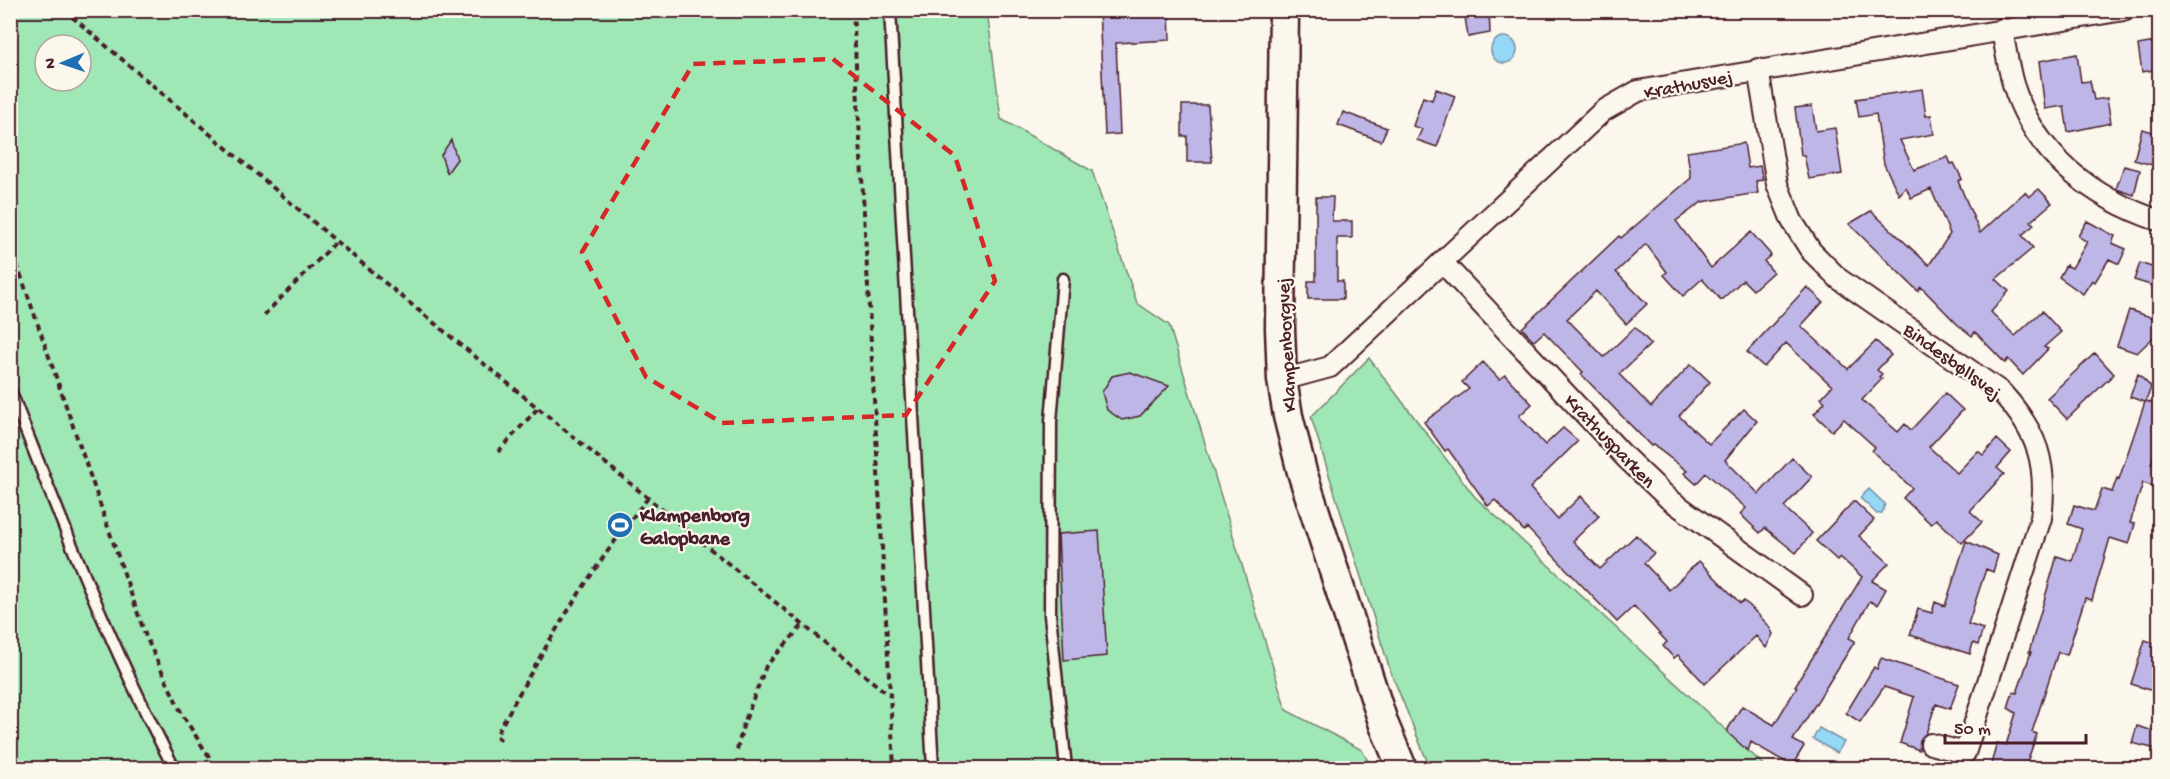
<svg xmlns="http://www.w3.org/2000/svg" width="2170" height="779" viewBox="0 0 2170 779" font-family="'Gochi Hand',sans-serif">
	<rect width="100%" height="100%" fill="#fbf7ec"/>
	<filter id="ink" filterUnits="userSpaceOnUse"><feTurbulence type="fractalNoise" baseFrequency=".0167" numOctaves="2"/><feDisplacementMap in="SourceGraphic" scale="12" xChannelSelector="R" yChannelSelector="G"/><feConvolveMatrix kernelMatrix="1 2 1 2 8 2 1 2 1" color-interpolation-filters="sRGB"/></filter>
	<g filter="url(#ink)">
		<path fill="#9fe8b6" stroke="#748470" stroke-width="1.5" fill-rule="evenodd" d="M10,11h977l14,108 91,52 45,132 32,22 117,385 76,40 10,18h-1361zM45,45h36v36h-36z
			M1369,358l106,139 292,271h-337l-40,-98 -79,-253z"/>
		<path fill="#94d8f6" stroke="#768ea5" stroke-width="1.5" d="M1491 50a13 13 0 1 1 26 0a13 13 0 1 1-26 0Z
			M1869,489l16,15 -3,9 -5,1 -17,-16z
			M1819,728l25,14 -7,11 -24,-14z"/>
		<path fill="#beb6e7" stroke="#4a1f2b" stroke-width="1.5" d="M1099,10h70l1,30 -54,3 4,91 -15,1z
			M1464,10h25l1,23 -22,4z
			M2160,41v28l-18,3 -4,-27z
			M2077,54l4,28 9,-1 4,19 13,-2 4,25 -43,9 -4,-26 -19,3 -6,-48z
			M1436,89l19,7 -18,51 -20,-7 5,-11 -9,-3 10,-29 9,3z
			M1922,89l4,27 5,-1 3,19 -34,6 14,30 34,-13 3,7 3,-1 8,16 -4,2 22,52 45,-41 4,5 10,-8 13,14 -21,18 3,4 -12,10 11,13 -37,31 13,12 -18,21 24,24 27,-25 19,21 -17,15 4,2 -25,26 -15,-16 -3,4 -30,-31 -3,4 -15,-12 -36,-37 -3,4 -69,-67 22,-13 58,54 21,-31 -19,-45 -20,9 -5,-11 -7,8 -15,-31 -8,-50 -17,3 -3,-18z
			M1182,105h26l4,57h-25v-26h-5z
			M1812,106l4,25 19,-3 7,46 -33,5 -5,-24h-3l-6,-47z
			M1343,112l44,16 -6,13 -43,-16z
			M2142,129l15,4 -2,8 5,1v25l-26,-7z
			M451,140l6,19 -10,14 -6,-18z
			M1744,143l4,25 12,-2 3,14 -7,1 2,12 -56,9 -26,19 35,47 40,-36 20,23 -7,6 9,11 -20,18 -10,-10 -22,20 -19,-21 -19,17 -19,-21 3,-3 -21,-28 -30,28 31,32 -21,20 -30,-33 -29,28 37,38 31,-30 16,17 -32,30 32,33 40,-43 19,18 -31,34 30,28 35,-35 13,12 -32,39 34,34 33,-36 20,19 -28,30 28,26 -16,20 -31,-25 -5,5 -20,-19 6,-6 -40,-35 -10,11 -12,-11 3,-2 -34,-26 -2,1 -70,-72 2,-2 -39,-40 -10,9 -12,-13 97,-92 2,2 70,-60 -4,-26z
			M2124,166l16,4 -6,25 -18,-6z
			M1316,197h17l-1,24h20v17h-15v43h6v18h-35v-18h8z
			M2087,221l28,15 -3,7 14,6 -7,15 -10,-5 -14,23 -3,-2 -9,14 -24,-17 7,-12 6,3 15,-26 -9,-6z
			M2140,263l20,7v18l-26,-8z
			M1807,287l16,15 -22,24 47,43 28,-28 15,14 -14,15 5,4 -3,3 3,2 -20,21 36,32 7,-8 6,6 34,-37 18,17 -34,37 28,26 21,-22 5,4 14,-16 14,13 -14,16 7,6 -34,37 12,11 -20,21 -26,-24 -5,5 -28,-26 9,-10 -40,-37 3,-4 -31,-28 -12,12 -18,-17 11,-12 -4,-4 11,-12 -46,-43 -22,24 -17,-15z
			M2129,310l31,10v11l-23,22 -20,-7z
			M2095,353l19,21 -47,45 -20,-21z
			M1483,362l16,17 6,-4 27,29 -13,12 26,29 18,-17 15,13 -48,47 27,31 24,-23 18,20 -26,25 27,28 36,-34 18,18 -10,10 25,27 30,-29 41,42 3,-2 6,4 19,20 5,9 -7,14 -10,-12 -51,48 -27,-29 -4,3 -11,-12 4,-4 -33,-36 -17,16 -90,-94 -3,3 -29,-31 -7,6 -40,-57 -3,2 -21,-29 45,-33 -7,-7z
			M1130,372l39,14 -29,30 -18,4 -15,-10 -5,-18 10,-16z
			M2138,374l13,13 -5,14 14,5v33l-9,25 9,3v21l-17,-5 -13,40 5,1 -6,20 -19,-6 -18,62 -7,-2 -18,57 -9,-3 -26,80 5,2 -12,34h-19l-15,-4 6,-21 9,2 10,-32 -8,-5 5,-16 4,1 14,-41h-2l28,-96 15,5 10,-32 -14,-5 6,-19 20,6 8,-22 10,3 5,-14 2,1 26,-77 -15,-5z
			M1854,501l20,19 -15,16 30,27 -17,18 14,8 -9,16 -7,-4 -21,37 6,3 -62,99 11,6 -12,20 -41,-24 -3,9 -20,-18v-4l14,-23 32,19 23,-38 -2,-1 67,-109 -22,-20 -3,3 -21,-19z
			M1099,531l8,125 -43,4 -6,-126z
			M1966,541l32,14 -5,17 -7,-3 -18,55 15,5 -5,16 -5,-2 -3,11 -60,-19 8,-26 14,4 3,-11 10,4z
			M2145,640l15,5v48l-29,-9z
			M1881,658l78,26 -9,25 -14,-5 -10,29 -6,7 -1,10 -19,-7 14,-46 -30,-10 -24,35 -14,-9 28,-46 3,2z
			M2137,726l23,7v17l-28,-7z"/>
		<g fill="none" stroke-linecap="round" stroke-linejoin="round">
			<defs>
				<path id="lane" d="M890,10l43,758
					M1063,279l-12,142 -1,194 16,153
					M10,390c50,128 100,256 164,378"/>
				<path id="street" d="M2002,29c3,18 6,37 11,55 22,71 79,114 147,137
					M1758,69l19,115 15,37 19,30 28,28 162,113c37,40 47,72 40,126l-76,235 -34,-9
					M1442,262l184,196 43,41 133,96
					M1282,380l48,-13 273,-256 35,-20 486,-81"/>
				<path id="secondary" d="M1284,10l-4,318 2,52 6,36 14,56 82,253 18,43"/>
			</defs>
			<use href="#lane" stroke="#4a1f2b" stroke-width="15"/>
			<use href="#street" stroke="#4a1f2b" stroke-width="24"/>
			<use href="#secondary" stroke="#4a1f2b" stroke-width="33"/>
			<path stroke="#4a1f2b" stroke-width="4" stroke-dasharray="6 4.5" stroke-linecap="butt" d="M64,10l320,272 506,414
				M853,10l41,758
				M10,244l136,393 36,77 34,54
				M264,315l72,-73
				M498,452l40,-44
				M501,740l-5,-4c45,-84 92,-164 152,-238
				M737,750l6,-24 23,-60 36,-40"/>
			<use href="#lane" stroke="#fbf7ec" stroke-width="10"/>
			<use href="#street" stroke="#fbf7ec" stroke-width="20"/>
			<use href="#secondary" stroke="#fbf7ec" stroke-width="28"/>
		</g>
	</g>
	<path fill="none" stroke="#d62828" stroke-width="4.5" stroke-dasharray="12 8" stroke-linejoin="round" d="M833,59l122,97 40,125 -89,134 -184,8 -76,-46 -64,-125 111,-188z"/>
	<defs>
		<symbol id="stadium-disc" viewBox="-11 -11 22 22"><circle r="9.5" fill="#1f6fb2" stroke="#fbf7ec"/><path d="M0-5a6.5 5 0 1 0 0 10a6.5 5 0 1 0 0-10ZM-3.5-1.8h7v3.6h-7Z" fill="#fff"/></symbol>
	</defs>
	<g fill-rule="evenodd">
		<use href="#stadium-disc" x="605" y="510" width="30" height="30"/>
	</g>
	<g text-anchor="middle" stroke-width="4.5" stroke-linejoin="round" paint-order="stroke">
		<g font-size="20" fill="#4a1f2b" stroke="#fbf7ec">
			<text transform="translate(1688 83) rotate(-11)" y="7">Krathusvej</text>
			<text transform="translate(1285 345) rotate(-93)" y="7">Klampenborgvej</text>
			<text transform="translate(1953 360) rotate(36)" y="7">Bindesbøllsvej</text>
			<text transform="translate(1611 440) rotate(46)" y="7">Krathusparken</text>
		</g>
		<g font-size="20" font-weight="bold" fill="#4a1f2b" stroke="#fbf7ec" text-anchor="start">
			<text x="640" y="521">Klampenborg<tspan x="640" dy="23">Galopbane</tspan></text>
		</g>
	</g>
	<rect width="2170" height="779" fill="none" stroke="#fbf7ec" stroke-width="36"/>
	<rect x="18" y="18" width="2134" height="743" fill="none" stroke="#4a1f2b" stroke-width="2" filter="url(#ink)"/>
	<g transform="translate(63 63) rotate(268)"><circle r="28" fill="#fbf7ec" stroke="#b4a19f" stroke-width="1.5"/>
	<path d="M0-4.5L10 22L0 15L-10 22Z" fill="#1f6fb2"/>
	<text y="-9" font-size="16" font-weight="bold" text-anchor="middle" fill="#4a1f2b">N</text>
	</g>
	<path d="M1945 734v9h141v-9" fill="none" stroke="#4a1f2b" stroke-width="3"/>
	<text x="1954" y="734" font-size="18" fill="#4a1f2b" stroke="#fbf7ec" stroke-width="4.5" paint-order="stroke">50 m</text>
</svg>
